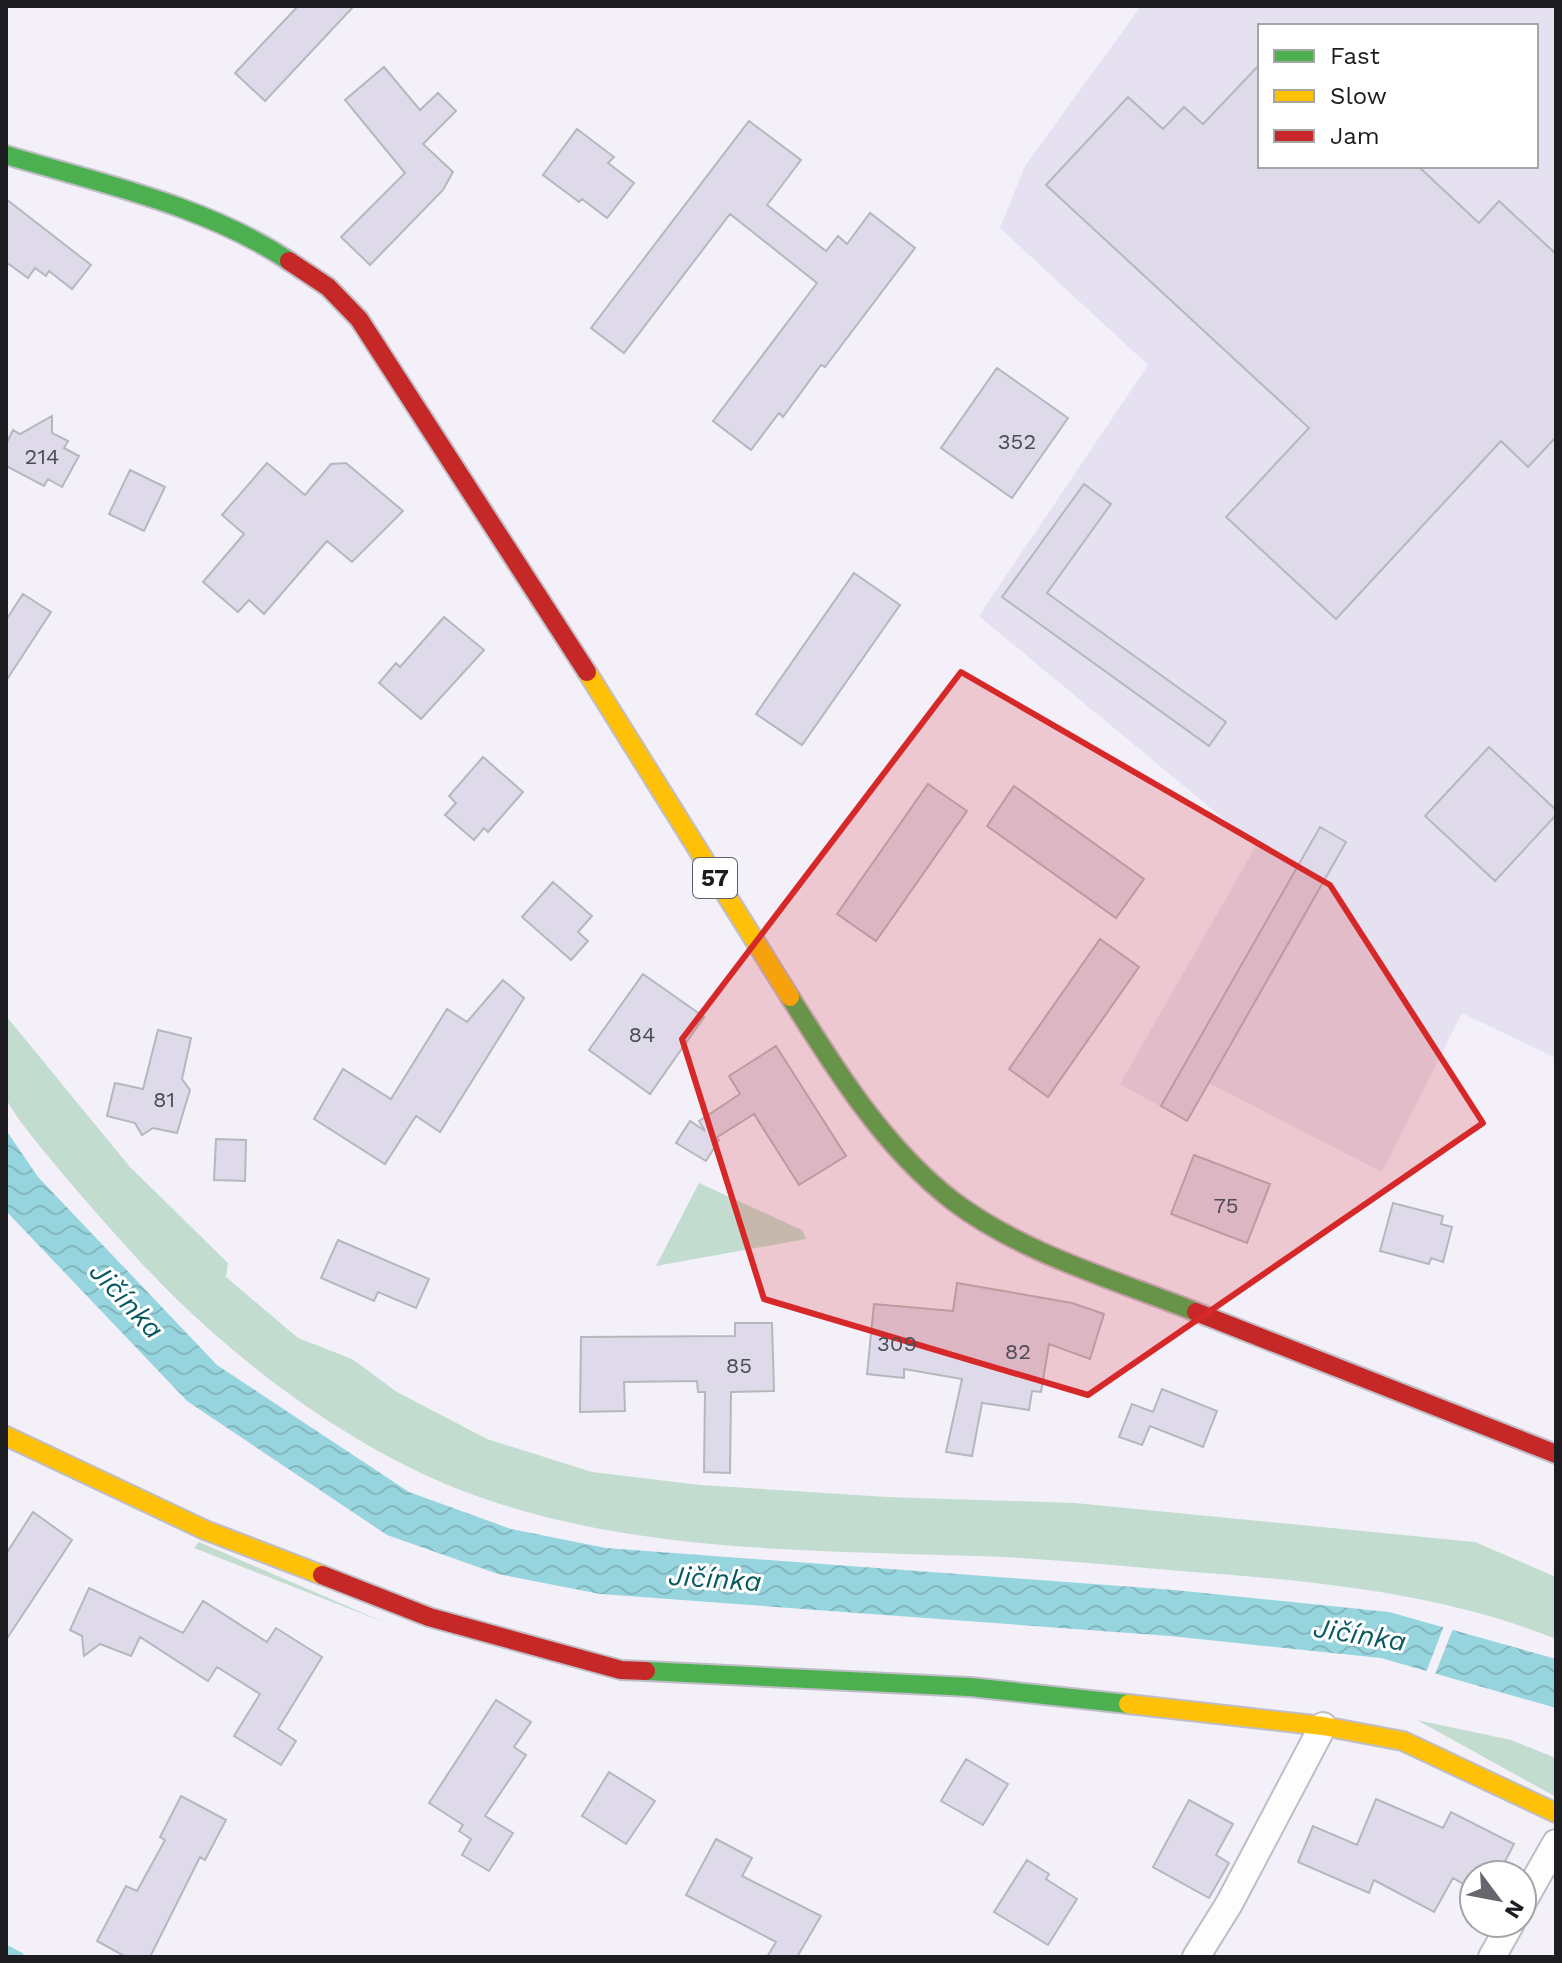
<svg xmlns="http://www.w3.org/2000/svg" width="1562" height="1963" viewBox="0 0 1562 1963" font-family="'Work Sans',sans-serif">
	<defs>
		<pattern id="water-waves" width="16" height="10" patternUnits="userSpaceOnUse" patternTransform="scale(2)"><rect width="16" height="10" fill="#97d5de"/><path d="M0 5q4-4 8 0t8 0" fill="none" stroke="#82b6be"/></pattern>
	</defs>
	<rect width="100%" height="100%" fill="#f3f0fa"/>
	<path fill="#e5e1f0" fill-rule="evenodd" d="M1141,6h415v1052l-94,-45 -80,159 -173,-89 -22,38 -67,-37 136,-238 -277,-230 169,-251 -148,-137 25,-62zM1260,26h276v140h-276z"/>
	<path fill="#c2dccf" d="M6,1016l124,151 98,96 -2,14 72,61 54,21 45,33 90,47 105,33 108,13 187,12 188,6 400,39 81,35v62c-115,-46 -240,-58 -363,-67 -72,-6 -144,-14 -217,-16 -171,-6 -355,-3 -518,-67 -112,-44 -227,-131 -309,-218 -22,-23 -139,-153 -143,-174 -5,-25 0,-55 0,-81z
		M699,1183l103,47 4,9 -150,27z
		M199,1542l187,81 -192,-75z
		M1417,1720l94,20 45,18v39z"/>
	<path fill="url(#water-waves)" d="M6,1130l32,47 179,188 192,127 102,37 95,19 568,42 215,22 167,47v49l-175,-50 -211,-22 -570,-42 -102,-20 -111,-39 -200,-134 -181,-190z"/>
	<path fill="#f3f0fa" d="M1445,1623l9,3 -20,51 -9,-2z"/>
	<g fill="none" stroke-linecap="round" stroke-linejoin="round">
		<path stroke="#97d5de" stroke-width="10" d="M6,1950l13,7"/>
	</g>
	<path fill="#dedaea" stroke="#b8b6bd" stroke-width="2" d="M298,6h56l-89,95 -30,-28z
		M1260,64v102h158l61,57 20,-22 57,53v183l-28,30 -27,-26 -165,178 -110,-102 83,-89 -263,-243 82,-88 35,32 21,-22 19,17z
		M384,67l36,43 18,-17 18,18 -33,33 30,28 -10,18 -73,75 -29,-28 64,-64 -60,-73z
		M749,121l52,39 -34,45 59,46 12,-15 9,8 23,-31 45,35 -90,119 -4,-2 -38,52 -4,-4 -28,37 -38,-29 104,-138 -87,-69 -106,139 -33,-25z
		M577,129l37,28 -6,6 26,20 -27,35 -25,-19 -3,3 -36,-27z
		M6,199l85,66 -19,24 -23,-18 -3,5 -11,-8 -7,10 -22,-16z
		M997,368l71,50 -56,80 -71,-50z
		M52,416v17l16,8 -4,7 15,8 -17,31 -14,-8 -4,7 -38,-20v-22l7,-14 7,4z
		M267,463l38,32 26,-31 15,-1 57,48 -51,51 -25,-21 -63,73 -15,-14 -11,12 -35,-30 41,-48 -22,-19z
		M130,470l35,17 -21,44 -35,-17z
		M1084,484l27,20 -64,89 179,129 -17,24 -207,-149z
		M854,573l46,32 -98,140 -46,-31z
		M23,594l28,18 -45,69v-61z
		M444,617l40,33 -63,69 -42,-36 17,-20 4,4z
		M1489,747l67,63v5l-61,66 -70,-65z
		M483,757l40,35 -35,40 -4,-4 -10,12 -29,-25 11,-12 -7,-7z
		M928,784l39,27 -91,130 -39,-27z
		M1014,786l130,93 -28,39 -129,-92z
		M1320,827l26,15 -159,279 -26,-15z
		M553,882l39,34 -14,16 10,9 -17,19 -49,-43z
		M1100,939l39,28 -91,130 -39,-28z
		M643,974l61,43 -54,77 -61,-44z
		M503,980l21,18 -84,134 -24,-16 -31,48 -71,-45 29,-50 48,30 56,-90 20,13z
		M158,1030l33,8 -9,41 8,11 -13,43 -24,-5 -11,7 -7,-12 -28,-7 8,-33 28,6z
		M776,1046l70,110 -47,29 -45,-71 -38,24 3,2 -13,21 -30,-18 14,-22 15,10 -6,-10 41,-27 -11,-18z
		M216,1139l30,1 -1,41 -31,-1z
		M1194,1155l76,29 -23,59 -76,-29z
		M1393,1203l50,13 -2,8 11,3 -9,35 -12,-4 -2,6 -49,-13z
		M338,1240l91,39 -13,29 -38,-16 -4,9 -53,-23z
		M957,1283l115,20 32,11 -14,45 -41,-15 -8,48 -9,-1 -3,19 -47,-7 -10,53 -26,-4 16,-73 -58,-10v9l-37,-4 7,-70 79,7z
		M735,1323h37l2,68 -43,1 -1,81 -26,-1 1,-80h-7l-1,-11 -73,1 1,29 -45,1 1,-75 154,-1z
		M1162,1389l55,22 -14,36 -53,-21 -8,19 -23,-8 13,-33 21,8z
		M33,1512l39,28 -66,100v-86z
		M89,1588l94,45 20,-32 64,41 9,-14 46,29 -44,72 18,12 -15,24 -47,-29 26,-42 -43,-27 -9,14 -68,-44 -9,19 -31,-12 -16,12 -2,-20 -12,-6z
		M496,1700l35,22 -17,25 12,8 -41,61 28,17 -24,38 -27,-16 9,-16 -12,-8 4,-6 -34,-22z
		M966,1759l42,25 -25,41 -42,-24z
		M609,1772l46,29 -29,43 -44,-28z
		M181,1796l45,24 -21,40 -5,-3 -50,100h-24l-29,-16 29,-55 11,5 28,-51 -5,-3z
		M1376,1799l67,29 8,-16 63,32 -16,31 -29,-1 -6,10 -10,-6 -19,34 -60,-32 -5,13 -71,-31 15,-36 44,19z
		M1189,1800l44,24 -17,31 13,8 -20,35 -56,-31z
		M716,1839l36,19 -10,18 79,40 -24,41h-30l9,-15 -90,-47z
		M1027,1860l22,14 -3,5 31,20 -29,46 -54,-33z"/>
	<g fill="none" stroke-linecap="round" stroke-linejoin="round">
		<defs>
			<path id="street" d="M1522,1903l34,-60
				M1196,1957l33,-53 94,-178
				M1492,1957l19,-34"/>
			<path id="fast" d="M6,155c96,29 199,50 283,106
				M790,997c45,72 94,151 163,204 70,53 163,79 243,111
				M646,1671l324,16 158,17"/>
			<path id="slow" d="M587,672l203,325
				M6,1436l199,94 117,45
				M1128,1704l195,22 80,15 153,72"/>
			<path id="jam" d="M289,261l39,26 31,32 228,353
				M1196,1312l360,142
				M322,1575l107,42 192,53 25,1"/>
		</defs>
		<use href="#street" stroke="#bfbdc5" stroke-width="30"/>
		<use href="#fast" stroke="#bfbdc5" stroke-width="22"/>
		<use href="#slow" stroke="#bfbdc5" stroke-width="22"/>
		<use href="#jam" stroke="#bfbdc5" stroke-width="22"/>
		<use href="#street" stroke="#fdfdfe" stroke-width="26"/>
		<use href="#fast" stroke="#4caf50" stroke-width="18"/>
		<use href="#slow" stroke="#ffc107" stroke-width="18"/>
		<use href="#jam" stroke="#c62828" stroke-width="18"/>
	</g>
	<path fill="#d62828" fill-opacity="0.2" stroke="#d62828" stroke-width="6" stroke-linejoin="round" d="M961,672l369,213 153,238 -395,272 -324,-96 -82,-260z"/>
	<g text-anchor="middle" stroke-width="6" stroke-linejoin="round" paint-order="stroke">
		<g font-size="22" fill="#4e4c54">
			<text x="1017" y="449">352</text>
			<text x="42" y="464">214</text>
			<text x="642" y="1042">84</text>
			<text x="164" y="1107">81</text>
			<text x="1226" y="1213">75</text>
			<text x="897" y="1351">309</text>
			<text x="1018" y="1359">82</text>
			<text x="739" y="1373">85</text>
		</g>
		<rect fill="#fff" stroke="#616064" stroke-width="2" x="693" y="858" width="44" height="40" rx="6"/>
		<g font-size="24" font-weight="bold" fill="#1d1c21">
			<text x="715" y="886">57</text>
		</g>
		<g font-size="28" font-style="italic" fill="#085a60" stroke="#fff">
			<text transform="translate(127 1300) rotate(47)" y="10">Jičínka</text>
			<text transform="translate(715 1578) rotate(4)" y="10">Jičínka</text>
			<text transform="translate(1360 1634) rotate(9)" y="10">Jičínka</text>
		</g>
	</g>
	<rect width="1562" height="1963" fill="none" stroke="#1d1c21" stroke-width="16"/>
	<rect x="1258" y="24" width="280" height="144" fill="#ffffff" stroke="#a5a4a6" stroke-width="2"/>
	<rect x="1274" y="50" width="40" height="12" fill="#4caf50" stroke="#a5a4a6" stroke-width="2"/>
	<text x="1330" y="64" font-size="24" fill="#1d1c21">Fast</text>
	<rect x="1274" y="90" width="40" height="12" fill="#ffc107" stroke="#a5a4a6" stroke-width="2"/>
	<text x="1330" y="104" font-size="24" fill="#1d1c21">Slow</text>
	<rect x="1274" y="130" width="40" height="12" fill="#c62828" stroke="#a5a4a6" stroke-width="2"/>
	<text x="1330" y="144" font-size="24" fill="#1d1c21">Jam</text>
	<g transform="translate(1498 1899) rotate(122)"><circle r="38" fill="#ffffff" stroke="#a5a4a6" stroke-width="2"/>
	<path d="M0-6L14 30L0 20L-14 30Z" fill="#68666d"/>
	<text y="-12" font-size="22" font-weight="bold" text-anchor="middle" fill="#1d1c21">N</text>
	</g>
</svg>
